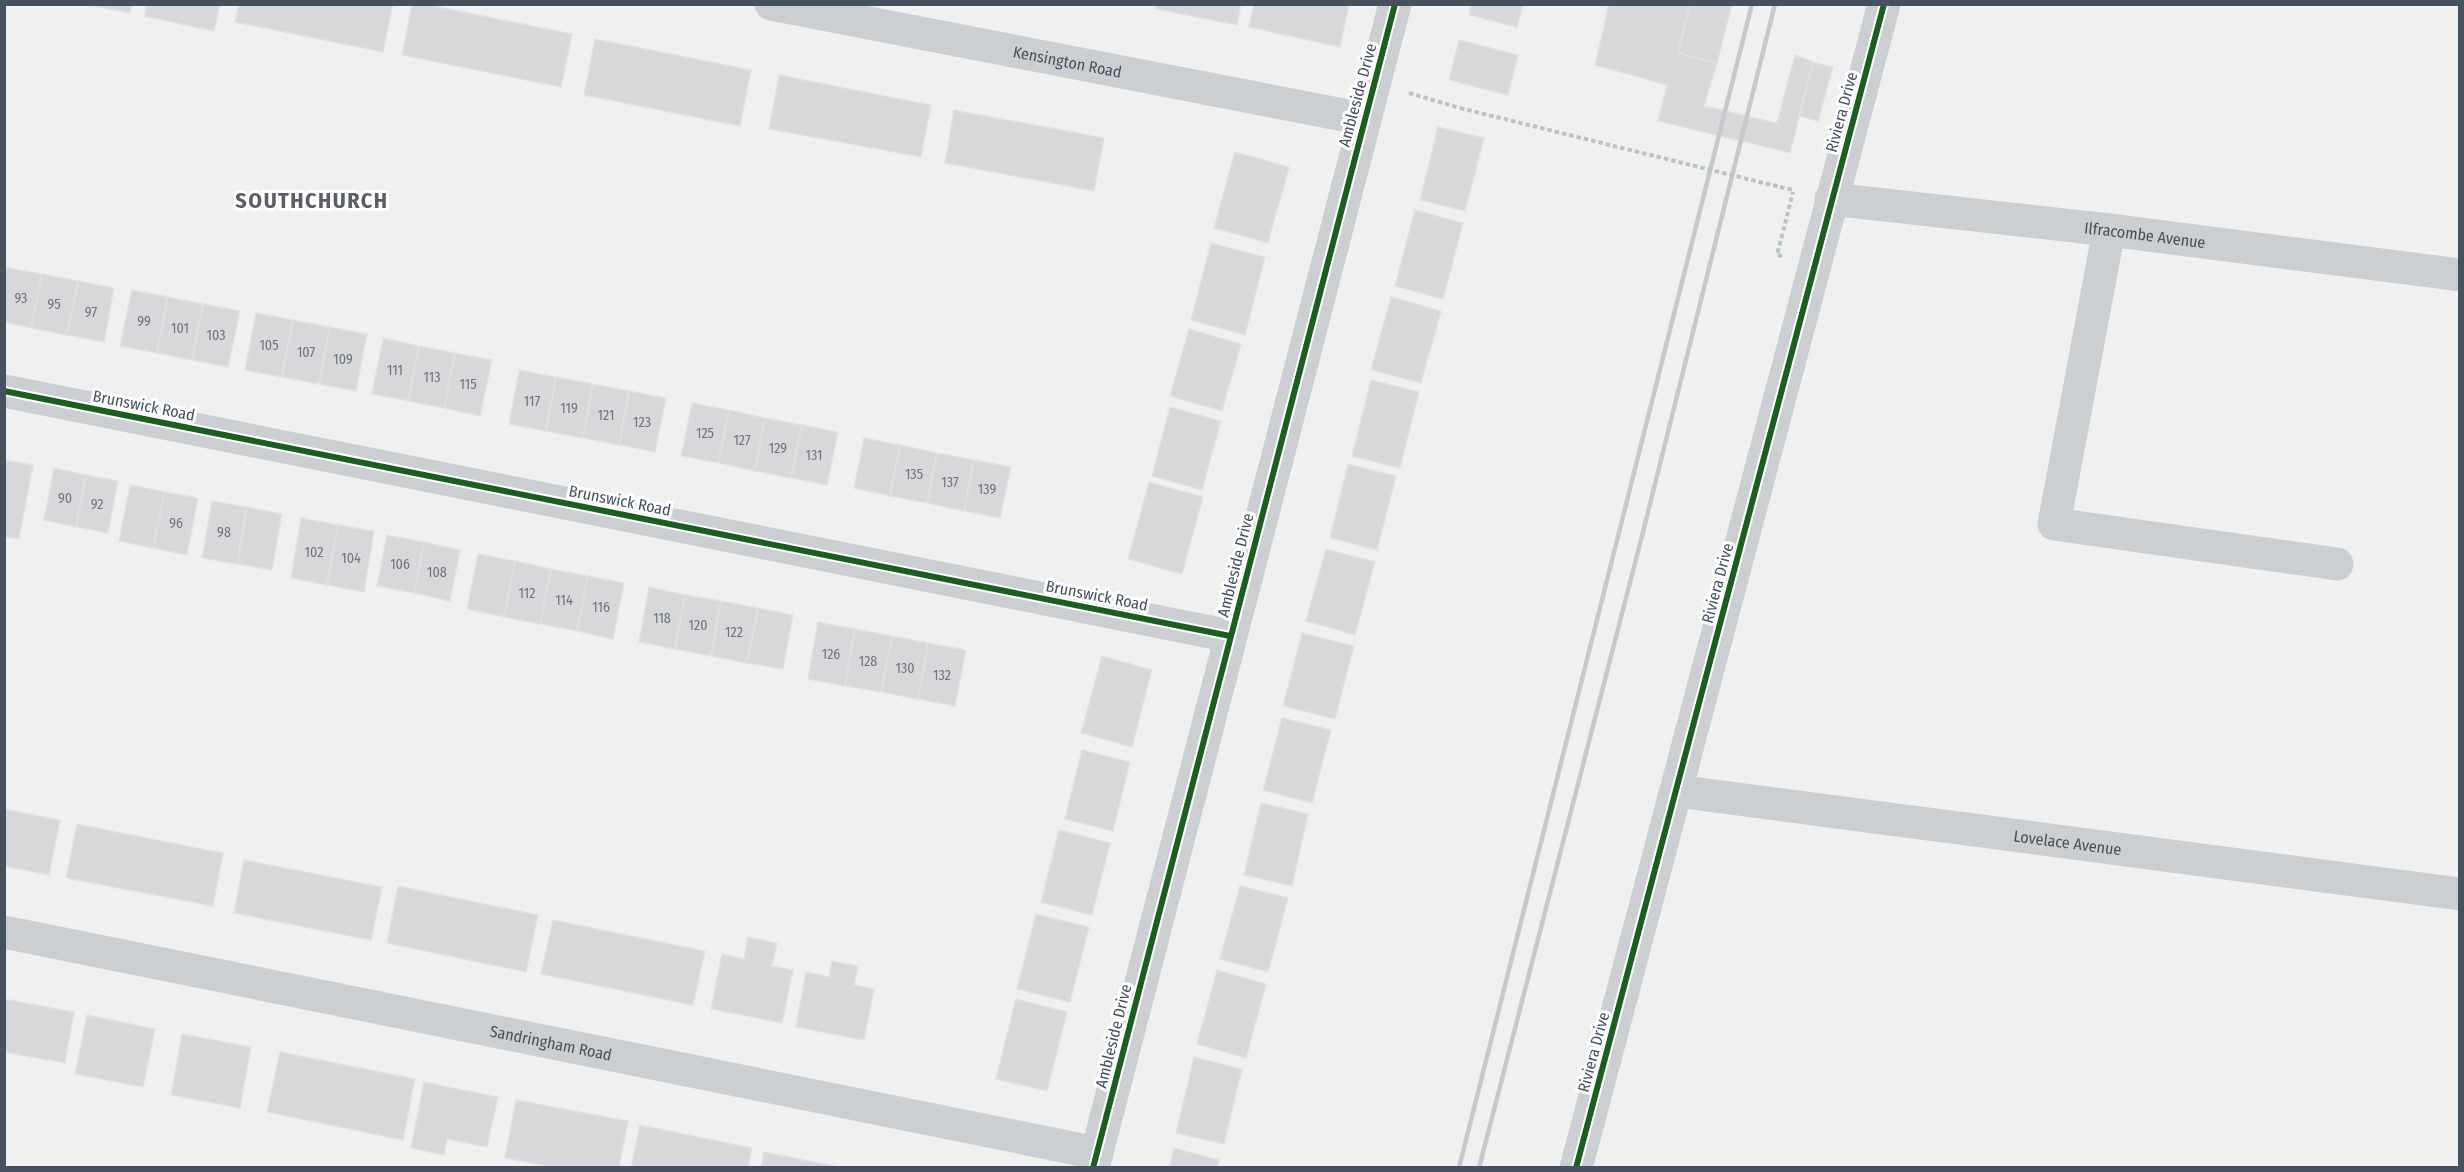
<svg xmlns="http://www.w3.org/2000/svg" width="2464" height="1172" viewBox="0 0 2464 1172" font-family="'Fira Sans Condensed',sans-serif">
	<rect width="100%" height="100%" fill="#f1f0f0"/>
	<path fill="#d8d8db" stroke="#e2e2e3" stroke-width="1.5" d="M83,4h49l-2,9z
		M147,4h73l-6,27 -70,-15z
		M239,4h154l-10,48 -148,-30z
		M412,4h12l148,30 -11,53 -159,-32z
		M1157,4h84l-4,21 -81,-16z
		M1254,4h95l-9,43 -91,-20z
		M1471,4h52l-6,23 -48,-12z
		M1609,4h81l-12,49 39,10 -13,43 73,17 18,-68 18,7 -23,91 -132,-32 9,-36 -72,-20z
		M1690,4h42l-15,59 -39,-10z
		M595,39l156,31 -11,56 -156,-31z
		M1459,40l59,15 -10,40 -59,-15z
		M1813,62l20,5 -15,54 -19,-5z
		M779,75l152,30 -10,52 -152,-28z
		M954,110l150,28 -10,53 -149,-28z
		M1438,127l46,11 -19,73 -45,-11z
		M1235,152l54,15 -21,76 -54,-15z
		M1415,210l48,13 -20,76 -48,-13z
		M1211,243l54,14 -20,78 -54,-15z
		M4,267l38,7 -11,54 -27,-6z
		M42,274l36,7 -11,54 -36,-7z
		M78,281l36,7 -10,54 -37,-7z
		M132,290l36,7 -11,56 -37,-7z
		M168,297l35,7 -11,56 -35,-7z
		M1391,297l50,14 -20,72 -50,-13z
		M203,304l37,7 -12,56 -36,-7z
		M256,313l37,7 -11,57 -37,-7z
		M293,320l37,7 -11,57 -37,-7z
		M330,327l37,7 -11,57 -37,-7z
		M1189,329l52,15 -19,67 -52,-15z
		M383,338l36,8 -11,55 -36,-7z
		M419,346l36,7 -11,55 -36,-7z
		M455,353l37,7 -12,56 -36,-8z
		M519,370l37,7 -10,54 -37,-7z
		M556,377l37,7 -10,54 -37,-7z
		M1371,380l48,12 -19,76 -48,-12z
		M593,384l36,7 -10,54 -36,-7z
		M629,391l37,7 -11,54 -36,-7z
		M692,403l37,7 -11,53 -37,-7z
		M1170,407l51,14 -19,69 -50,-14z
		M729,410l36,8 -10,53 -37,-8z
		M765,418l37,7 -11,53 -36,-7z
		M802,425l36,7 -11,53 -36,-7z
		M864,438l36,7 -10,51 -36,-8z
		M900,445l37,8 -10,50 -37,-7z
		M937,453l37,7 -10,51 -37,-8z
		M4,460l29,5 -14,74 -15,-2z
		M974,460l37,7 -11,51 -36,-7z
		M1348,464l48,12 -19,74 -47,-12z
		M54,468l32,7 -10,52 -32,-7z
		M86,475l32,6 -10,52 -32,-6z
		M1149,482l54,15 -21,77 -54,-15z
		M130,485l35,7 -12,56 -34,-7z
		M165,492l33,6 -11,57 -34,-7z
		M212,501l35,6 -10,57 -35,-6z
		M247,507l35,7 -10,56 -35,-6z
		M301,518l37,7 -11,60 -36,-7z
		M338,525l36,6 -10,61 -37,-7z
		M387,535l37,7 -10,51 -37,-7z
		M424,542l36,8 -10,51 -36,-8z
		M1326,549l49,13 -20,73 -49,-14z
		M478,554l37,7 -11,56 -37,-8z
		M515,561l36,8 -11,55 -36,-7z
		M551,569l37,7 -11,55 -37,-7z
		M588,576l36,7 -11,56 -36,-8z
		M649,587l36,8 -10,54 -36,-7z
		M685,595l36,6 -10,55 -36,-7z
		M721,601l37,7 -11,55 -36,-7z
		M758,608l35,7 -10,54 -36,-6z
		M818,622l37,7 -10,57 -37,-7z
		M855,629l37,7 -11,56 -36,-6z
		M1302,633l52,13 -19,73 -52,-13z
		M892,636l36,7 -10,56 -37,-7z
		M928,643l38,7 -11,56 -37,-7z
		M1102,656l50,14 -20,77 -51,-14z
		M1282,718l49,12 -19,73 -49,-13z
		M1082,750l48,12 -17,69 -48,-12z
		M1261,803l47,11 -16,72 -48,-11z
		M4,809l56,11 -11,55 -45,-9z
		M77,824l146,29 -10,53 -147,-28z
		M1059,830l51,13 -18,72 -51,-13z
		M244,860l138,27 -11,53 -137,-27z
		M398,886l140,29 -12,57 -139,-29z
		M1240,886l48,12 -20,74 -48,-13z
		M1036,914l53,13 -19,75 -53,-13z
		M553,920l152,31 -12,54 -152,-31z
		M748,937l29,6 -5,23 21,4 -11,53 -71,-14 11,-55 22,5z
		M832,961l26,5 -4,19 20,4 -10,51 -68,-13 10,-55 23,5z
		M1217,970l49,14 -20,74 -49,-14z
		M4,999l70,13 -9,51 -61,-11z
		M1016,999l51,13 -20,79 -51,-12z
		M87,1015l68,14 -12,58 -68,-13z
		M182,1034l69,13 -11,61 -69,-13z
		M280,1052l135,27 -12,61 -136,-28z
		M1194,1057l48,12 -18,75 -48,-11z
		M424,1082l74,15 -11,50 -40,-8 -3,16 -33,-7z
		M516,1100l112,21 -9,47h-62l-52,-10z
		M640,1125l112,23 -4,20h-117z
		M1174,1148l45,12 -2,8h-48z
		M764,1152l71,14v2h-74z"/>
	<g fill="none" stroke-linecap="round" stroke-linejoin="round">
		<path stroke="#b8c6c3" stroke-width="4" stroke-dasharray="4.5 3" stroke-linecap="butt" d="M1409,93l51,15
			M1780,187l14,3
			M1782,256l-5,-1 16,-63"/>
		<g stroke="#cccfd1" stroke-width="33">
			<path id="s1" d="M771,4l593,115"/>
			<path id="s2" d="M1831,199l278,31 351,45"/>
			<path d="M2109,230l-55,294 283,40"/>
			<path d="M4,391l1226,245"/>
			<path id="s3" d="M1677,791l783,103"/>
			<path id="s4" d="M4,932l1093,221"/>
			<path d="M1093,1168l302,-1164"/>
			<path d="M1576,1168l308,-1164"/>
		</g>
		<path stroke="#c6c8cb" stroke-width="4.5" d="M1459,1168l293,-1164
			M1479,1168l163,-632 133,-532"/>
		<path stroke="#b8c6c3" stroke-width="4" stroke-dasharray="4.5 3" stroke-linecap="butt" d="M1460,108l320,79"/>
		<defs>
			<path id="cycleway" d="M4,391l1226,245
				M1093,1168l302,-1164
				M1576,1168l308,-1164"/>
		</defs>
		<use href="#cycleway" stroke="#fff" stroke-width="10"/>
		<use href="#cycleway" stroke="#1b5e20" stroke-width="6"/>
	</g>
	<g text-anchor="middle" stroke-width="6" stroke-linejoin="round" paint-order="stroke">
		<g font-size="14" fill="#6b747f">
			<text x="21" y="303">93</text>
			<text x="54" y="309">95</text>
			<text x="91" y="317">97</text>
			<text x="144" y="326">99</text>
			<text x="180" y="333">101</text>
			<text x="216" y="340">103</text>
			<text x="269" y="350">105</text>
			<text x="306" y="357">107</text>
			<text x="343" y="364">109</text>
			<text x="395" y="375">111</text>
			<text x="432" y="382">113</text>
			<text x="468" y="389">115</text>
			<text x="532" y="406">117</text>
			<text x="569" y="413">119</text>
			<text x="606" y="420">121</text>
			<text x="642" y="427">123</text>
			<text x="705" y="438">125</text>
			<text x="742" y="445">127</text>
			<text x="778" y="453">129</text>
			<text x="814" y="460">131</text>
			<text x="914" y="479">135</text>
			<text x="950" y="487">137</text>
			<text x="987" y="494">139</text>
			<text x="65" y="503">90</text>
			<text x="97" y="509">92</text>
			<text x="176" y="528">96</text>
			<text x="224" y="537">98</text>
			<text x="314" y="557">102</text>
			<text x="351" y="563">104</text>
			<text x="400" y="569">106</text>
			<text x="437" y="577">108</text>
			<text x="527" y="598">112</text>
			<text x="564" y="605">114</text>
			<text x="601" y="612">116</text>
			<text x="662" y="623">118</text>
			<text x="698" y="630">120</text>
			<text x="734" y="637">122</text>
			<text x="831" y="659">126</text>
			<text x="868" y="666">128</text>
			<text x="905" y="673">130</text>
			<text x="942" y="680">132</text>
		</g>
		<g font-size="16" fill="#45515f" stroke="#fff">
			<text dy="6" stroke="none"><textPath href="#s1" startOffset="302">Kensington Road</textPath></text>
			<text transform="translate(1357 95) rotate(-75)" y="6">Ambleside Drive</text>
			<text transform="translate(1841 112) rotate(-75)" y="6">Riviera Drive</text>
			<text dy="6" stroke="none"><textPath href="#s2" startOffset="316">Ilfracombe Avenue</textPath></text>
			<text transform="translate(144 405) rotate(11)" y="6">Brunswick Road</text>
			<text transform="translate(620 500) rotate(11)" y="6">Brunswick Road</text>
			<text transform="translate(1235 565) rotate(-76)" y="6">Ambleside Drive</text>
			<text transform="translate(1717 583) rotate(-75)" y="6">Riviera Drive</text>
			<text transform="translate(1097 595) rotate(11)" y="6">Brunswick Road</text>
			<text dy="6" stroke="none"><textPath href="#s3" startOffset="394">Lovelace Avenue</textPath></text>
			<text transform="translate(1113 1036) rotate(-76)" y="6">Ambleside Drive</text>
			<text dy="6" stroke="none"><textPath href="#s4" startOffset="558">Sandringham Road</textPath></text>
			<text transform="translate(1593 1052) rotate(-75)" y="6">Riviera Drive</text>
		</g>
		<g font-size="22" font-weight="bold" letter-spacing="1.5" fill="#5b5f65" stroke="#fff">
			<text x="312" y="208">SOUTHCHURCH</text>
		</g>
	</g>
	<rect width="2464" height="1172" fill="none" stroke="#45515f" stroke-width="12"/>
</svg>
